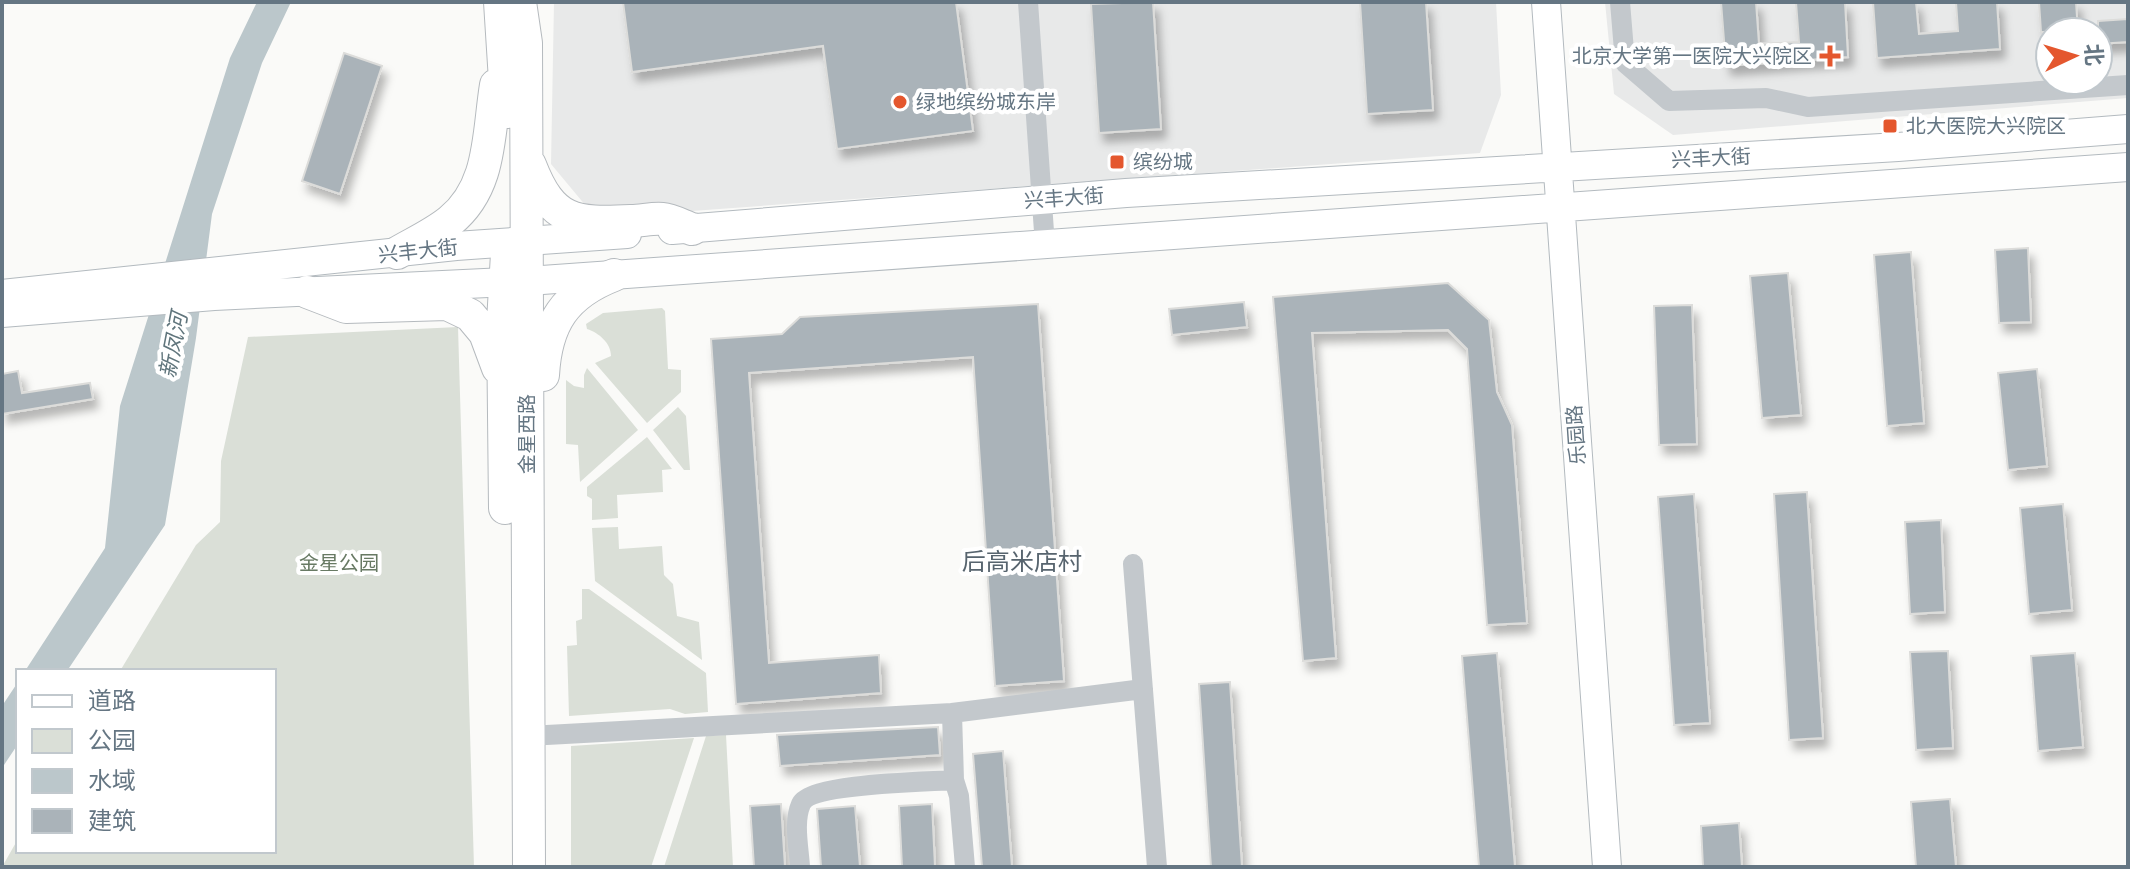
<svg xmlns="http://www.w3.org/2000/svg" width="2130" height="869" viewBox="0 0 2130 869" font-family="Signika,'Noto Sans SC',sans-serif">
	<defs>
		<filter id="shadow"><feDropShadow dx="5" dy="9" stdDeviation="4" flood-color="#0004"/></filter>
	</defs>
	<rect width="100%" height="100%" fill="#fafaf8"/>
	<path fill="#e8e9e9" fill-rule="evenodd" d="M554,2h942l5,93 -21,58 -884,65 -45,-54z
		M1605,2h523v96l-455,37 -59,-41zM2050,32h48v48h-48z"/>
	<path fill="#dadfd7" d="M662,308l3,3 3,58 13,1v22l-34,31 -52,-60 16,-7c0,-13 -12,-23 -24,-27l-1,-5 17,-11z
		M458,327l16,540h-472l16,-28v12h256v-180h-154l76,-126 24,-23 1,-61 27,-124z
		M587,368l51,62 -58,52 -2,-37 -12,-1v-64l8,6 10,2v-13z
		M678,407l8,9 4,54h-6l-31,-40z
		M647,437l25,32 -10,1 1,22 -46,3 1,23 -26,2v-21l-5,-3v-9z
		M618,527l1,22 43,-3 2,29 9,9 4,32 22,6 3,38 -107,-79 -3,-53z
		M582,589h7l117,84 2,39 -23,2 -15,-5 -101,7 -2,-70 10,-1 -1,-24 6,-2z
		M726,735l7,132h-69l42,-131z
		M694,738l-43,129h-80v-121z"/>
	<path fill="#bbc7cb" d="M257,2h34l-29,61 -50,151 -16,124 -31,187 -98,146h-42l80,-123 15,-142 110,-348z
		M18,682v62l-16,24v-62z"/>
	<path fill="#aab3b9" stroke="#dcdcda" stroke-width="2" filter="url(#shadow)" d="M623,2h333l17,129 -136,18 -14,-103 -191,26z
		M1153,2l8,127 -62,4 -8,-129z
		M1360,2h66l7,108 -66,4z
		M1721,2h35l3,42 40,-2 -3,-40h49l3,55 -122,9z
		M1873,2h43l3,32 39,-3 -2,-29h41l3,47 -123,9z
		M2039,2h37l2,30h-37z
		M2128,19v23l-30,2v-23z
		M344,53l38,13 -42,128 -38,-13z
		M2028,248l3,74 -32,1 -4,-73z
		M1911,252l13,171 -37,3 -13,-171z
		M1788,273l13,142 -39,3 -12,-142z
		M1448,283l41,37 8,72 15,33 15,198 -40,2 -20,-276 -19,-19 -136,3 24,325 -33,3 -30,-364z
		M1244,302l3,25 -75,8 -3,-26z
		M1038,304l26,377 -69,5 -22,-329 -224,16 20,290 110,-8 2,38 -145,11 -25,-365 71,-5 18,-17z
		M1692,305l5,139 -38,1 -5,-139z
		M2037,369l10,97 -39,4 -10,-97z
		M18,371l4,22 68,-10 3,16 -91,15v-40z
		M1807,492l16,246 -34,2 -15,-246z
		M1694,494l16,229 -36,2 -16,-228z
		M2063,504l9,106 -43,4 -9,-106z
		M1941,520l4,92 -35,2 -5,-92z
		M1948,651l5,97 -37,2 -6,-98z
		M1497,653l18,214h-36l-17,-211z
		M2075,653l8,94 -45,4 -7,-95z
		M1230,682l12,185h-31l-12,-183z
		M938,727l2,28 -160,11 -3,-31z
		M1003,751l9,116h-30l-9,-113z
		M1950,799l6,68h-40l-5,-65z
		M781,804l4,63h-31l-4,-61z
		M932,804l3,63h-33l-3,-61z
		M855,806l5,61h-39l-4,-58z
		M1739,823l3,44h-39l-2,-41z"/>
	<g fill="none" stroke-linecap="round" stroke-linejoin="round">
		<defs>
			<path id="secondary" d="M1546,2l61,865
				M672,230l454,-37 772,-46 230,-18
				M2,294l454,-48 171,-12
				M2,313l212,-17 314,-15 1600,-114"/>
			<path id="primary" d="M500,2l7,110
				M520,2l6,41 3,824
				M530,165c22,57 44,59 101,56 10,0 22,-3 31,-2 10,1 21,7 30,10
				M397,253c17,-10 37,-19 53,-32 42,-34 38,-87 46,-136
				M307,292l39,15 101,-3 23,11 15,18 13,35
				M543,375c3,-52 22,-81 71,-100
				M505,508l-2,-186 4,-68"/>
		</defs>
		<use href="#secondary" stroke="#b3babf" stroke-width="30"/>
		<use href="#primary" stroke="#b5babe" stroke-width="34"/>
		<path stroke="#c3c8cc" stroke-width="20" d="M1028,2l17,244
			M1620,2l5,61 44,38 97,-3 42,9 320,-22
			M1133,564l24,303
			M952,713l191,-24
			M528,736l424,-23 2,67 5,16 6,71
			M800,867c-1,-19 -7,-45 1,-63 10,-21 128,-22 153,-24"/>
		<use href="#secondary" stroke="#fff" stroke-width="28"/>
		<use href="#primary" stroke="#fff" stroke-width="32"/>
	</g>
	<g fill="#e4572e" stroke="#fff" stroke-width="3">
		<path d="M1826 44h8v8h8v8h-8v8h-8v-8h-8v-8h8z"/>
		<circle cx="900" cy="102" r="8"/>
		<rect x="1882" y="118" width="16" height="16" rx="4"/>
		<rect x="1109" y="154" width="16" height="16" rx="4"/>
	</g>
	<g text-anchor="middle" stroke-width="8" stroke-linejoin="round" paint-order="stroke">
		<g font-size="20" fill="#657683" stroke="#fff" text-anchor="start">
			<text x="1812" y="63" text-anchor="end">北京大学第一医院大兴院区</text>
			<text x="916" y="109">绿地缤纷城东岸</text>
			<text x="1906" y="133">北大医院大兴院区</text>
			<text x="1133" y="169">缤纷城</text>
		</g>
		<g font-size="20" fill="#657683" stroke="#fff">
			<text transform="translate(1711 158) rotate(-3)" y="7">兴丰大街</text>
			<text transform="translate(1064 198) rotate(-4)" y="7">兴丰大街</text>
			<text transform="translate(418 251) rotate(-6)" y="7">兴丰大街</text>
			<text transform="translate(527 434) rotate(-90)" y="7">金星西路</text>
			<text transform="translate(1576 435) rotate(-94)" y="7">乐园路</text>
		</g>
		<g font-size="20" fill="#687a64" stroke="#fff">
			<text x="339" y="570">金星公园</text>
		</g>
		<g font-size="22" font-style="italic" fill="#60757c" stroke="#fff">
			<text transform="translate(173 345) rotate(-79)" y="8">新凤河</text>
		</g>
		<g font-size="24" fill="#57646e" stroke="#fff">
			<text x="1022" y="570">后高米店村</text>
		</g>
	</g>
	<rect width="2130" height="869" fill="none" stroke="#657683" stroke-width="8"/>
	<rect x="16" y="669" width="260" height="184" fill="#ffffff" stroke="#c1c8cd" stroke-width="2"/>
	<rect x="32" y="695" width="40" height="12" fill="#ffffff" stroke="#c1c8cd" stroke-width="2"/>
	<text x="88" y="709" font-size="24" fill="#657683">道路</text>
	<rect x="32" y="729" width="40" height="24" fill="#dadfd7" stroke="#c1c8cd" stroke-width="2"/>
	<text x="88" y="749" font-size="24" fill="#657683">公园</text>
	<rect x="32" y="769" width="40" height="24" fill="#bbc7cb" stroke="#c1c8cd" stroke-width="2"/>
	<text x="88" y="789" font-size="24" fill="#657683">水域</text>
	<rect x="32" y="809" width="40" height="24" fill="#aab3b9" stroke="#c1c8cd" stroke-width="2"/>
	<text x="88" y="829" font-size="24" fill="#657683">建筑</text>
	<g transform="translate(2074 56) rotate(86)"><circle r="38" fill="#ffffff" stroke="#c1c8cd" stroke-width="2"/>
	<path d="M0-6L14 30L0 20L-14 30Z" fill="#e4572e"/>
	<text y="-12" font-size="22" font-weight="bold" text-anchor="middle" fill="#657683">北</text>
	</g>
</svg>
